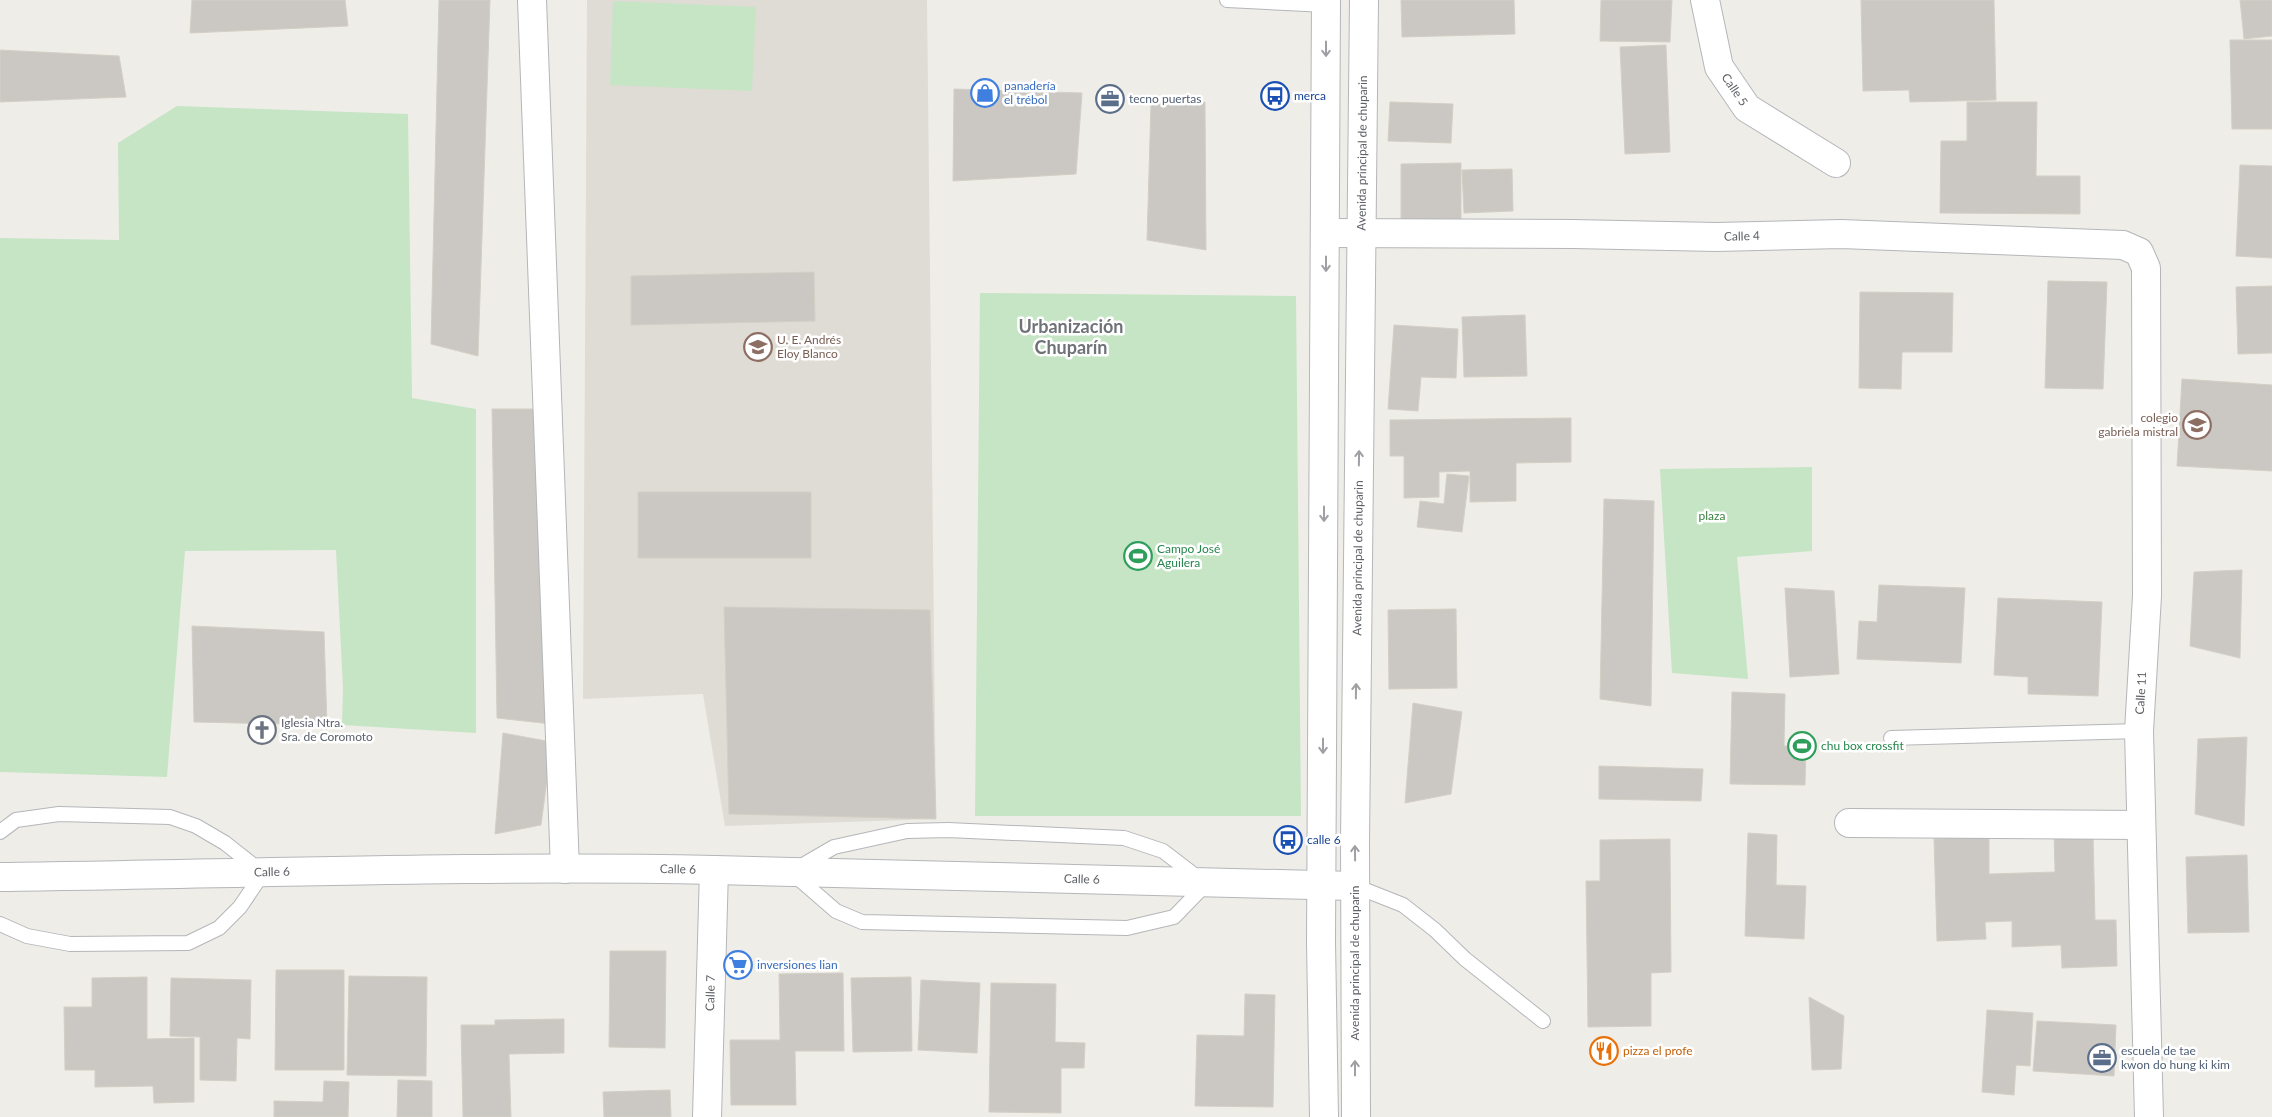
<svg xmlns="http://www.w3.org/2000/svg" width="2272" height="1117" viewBox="0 0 2272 1117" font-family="Lato,sans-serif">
	<rect width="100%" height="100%" fill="#efede7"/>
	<path fill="#dfdcd5" d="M587,0h340l9,819 -211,7 -22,-132 -120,5z"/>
	<path fill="#c5e5c5" d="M613,1l143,6 -4,84 -142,-6z
		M177,106l231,8 4,284 64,11v324l-134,-8 1,-37 -7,-138 -151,1 -18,226 -167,-5v-534l119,2 -1,-97z
		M980,293l316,3 5,520h-326z
		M1812,467v84l-75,6 11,122 -76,-6 -12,-204z"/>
	<path fill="#cbc8c4" stroke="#d3cfc5" d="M192,0h153l3,26 -158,7z
		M439,0h51l-12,356 -47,-12z
		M1401,0h113l1,34 -113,3z
		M1601,0h71l-2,42 -70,-1z
		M1861,0h133l2,100 -86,2 -1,-12 -46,1z
		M2240,0h32v36l-28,3z
		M2230,40h42v89h-40z
		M1666,45l4,107 -45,2 -5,-107z
		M0,50l119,6 7,41 -126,5z
		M954,89l128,4 -6,81 -123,7z
		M1205,102l1,148 -59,-10 4,-137z
		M1390,102l63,2 -2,39 -63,-2z
		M1967,102h70l-1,74h44v38l-140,-1 1,-72h26z
		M1461,163v56l-60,1v-56z
		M2240,165l32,1v92l-36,-2z
		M1512,169l1,42 -49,2 -2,-43z
		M814,272l1,49 -184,4v-49z
		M2048,281l59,1 -4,107 -58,-1z
		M2272,286v67l-34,1 -2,-67z
		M1860,292l93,1 -1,59h-50l-1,37 -42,-1z
		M1525,315l2,61 -63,1 -2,-60z
		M1394,325l64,4 -2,49 -35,-1 -3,34 -30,-2z
		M2182,379l90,6v86l-95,-5z
		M492,409h43l16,315 -54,-6z
		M1571,418v44l-55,1v38l-46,1v-31l-31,1v25l-35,1v-42h-14v-36z
		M1447,474l22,2 -7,56 -45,-5 3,-26 24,3z
		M638,492h173v66h-173z
		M1604,499l50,2 -3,205 -51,-7z
		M2242,570l-2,88 -50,-12 4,-74z
		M1879,585l86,3 -4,75 -104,-4 2,-38 18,1z
		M1785,588l49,3 5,83 -49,3z
		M1998,598l104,4 -4,94 -70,-2v-17l-34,-2z
		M724,607l206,3 6,209 -207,-5z
		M1456,609l1,79 -68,1 -1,-79z
		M192,626l132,6 3,93 -133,-3z
		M1732,692l53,2 -1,52h22l-1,39 -75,-1z
		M1413,703l49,9 -11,82 -46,9z
		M503,733l49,9 -11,83 -46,9z
		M2247,737l-3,89 -49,-12 3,-75z
		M1599,766l104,3 -2,32 -102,-2z
		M2054,832h39l2,88h21l1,46 -55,2 -1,-23 -49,2v-26l-27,1 1,17 -49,2 -3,-102 55,-2v37l66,-2z
		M1748,833l29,2 -1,50 30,1 -2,53 -59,-3z
		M1670,839l1,133 -20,1v53l-63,1 -2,-146h14v-41z
		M2247,855l2,77 -61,1 -2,-76z
		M610,951h56l-1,97 -56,-1z
		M276,970h68v100h-69z
		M843,973l1,78h-49l1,54h-65l-1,-65h50l-1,-66z
		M349,976l78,1 -1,99 -79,-1z
		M147,977v62l47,-1v64l-40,1 -1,-17 -58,1v-17h-30l-1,-63h28v-29z
		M911,977l1,74 -59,1 -2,-74z
		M171,978l80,2 -1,59 -13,-1 -1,43 -36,-1v-43l-30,-1z
		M921,980l59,3 -3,70 -59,-3z
		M991,983l65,1 -1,58 30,1 -1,25h-23v45l-72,-1z
		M1245,994l30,1 -2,112 -78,-1 2,-71 47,1z
		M1809,997l35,19 -3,53 -29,1z
		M1987,1010l46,3 -3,53 -14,-1 -2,30 -32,-3z
		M564,1019v34l-55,1 2,63h-48l-2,-92h34v-5z
		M2037,1021l79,4 -2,51 -81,-5z
		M398,1080l34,1v36h-35z
		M324,1081l25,1 -1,35h-74v-16l49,1z
		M670,1090l1,27h-67l-1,-25z"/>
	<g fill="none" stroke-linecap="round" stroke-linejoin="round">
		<defs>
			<path id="lane" d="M1227,0l99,5
				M1891,738l248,-7
				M948,830l176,8 39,13 43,33 -32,33 -47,11 -265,-6 -26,-11 -45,-39 43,-25 73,-16z
				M0,832l16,-12 43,-6 111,3 26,9 29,17 38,30 -23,34 -21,21 -31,15 -118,1 -43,-8 -27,-12
				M1355,886l48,19 32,25 30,29 78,62"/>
			<g id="street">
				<path d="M532,0l33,869"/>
				<path id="s1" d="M1705,0l14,67 28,41 89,55"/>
				<path id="s2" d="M1326,233l247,1 143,3 125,-3 282,11 16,7 7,16 1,328 -8,135 10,386"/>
				<path d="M1849,823l291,2"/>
				<path id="s3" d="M0,877c238,-3 477,-12 715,-7 214,4 427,12 640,16"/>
				<path id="s4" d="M707,1117l7,-247"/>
				<path d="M1324,1117l-3,-175 5,-942"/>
				<path id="s5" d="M1356,1117l-1,-274 9,-843"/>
			</g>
		</defs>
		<use href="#lane" stroke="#b4b6ba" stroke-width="16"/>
		<use href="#street" stroke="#b4b6ba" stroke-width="30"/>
		<use href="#lane" stroke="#fff" stroke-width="14"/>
		<use href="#street" stroke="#fff" stroke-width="28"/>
	</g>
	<defs><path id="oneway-shaft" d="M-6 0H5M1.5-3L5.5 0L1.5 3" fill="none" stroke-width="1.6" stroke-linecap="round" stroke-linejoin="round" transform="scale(1.25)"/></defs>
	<g stroke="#9ea0a3">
		<use href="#oneway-shaft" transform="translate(1326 49) rotate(90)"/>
		<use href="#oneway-shaft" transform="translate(1326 264) rotate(90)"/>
		<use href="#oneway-shaft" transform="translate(1359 458) rotate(-89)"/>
		<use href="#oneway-shaft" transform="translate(1324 514) rotate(90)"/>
		<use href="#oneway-shaft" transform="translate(1356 691) rotate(-89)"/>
		<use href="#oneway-shaft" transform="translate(1323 746) rotate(90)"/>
		<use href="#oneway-shaft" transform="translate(1355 853) rotate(-91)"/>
		<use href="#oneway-shaft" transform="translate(1355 1068) rotate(-90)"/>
	</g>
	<defs>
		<symbol id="shop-ring" viewBox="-11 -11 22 22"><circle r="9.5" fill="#fff" stroke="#3f7fe0" stroke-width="1.5"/><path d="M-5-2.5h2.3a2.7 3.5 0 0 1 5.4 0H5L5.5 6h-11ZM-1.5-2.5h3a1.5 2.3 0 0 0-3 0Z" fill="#3f7fe0"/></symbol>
		<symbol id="bus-ring" viewBox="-11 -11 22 22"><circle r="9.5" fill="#fff" stroke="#1a4fb4" stroke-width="1.5"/><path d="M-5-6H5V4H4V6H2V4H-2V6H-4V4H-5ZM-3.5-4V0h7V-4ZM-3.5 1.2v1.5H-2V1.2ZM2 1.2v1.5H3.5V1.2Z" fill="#1a4fb4"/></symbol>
		<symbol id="office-ring" viewBox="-11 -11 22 22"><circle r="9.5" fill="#fff" stroke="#5c6f8a" stroke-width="1.5"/><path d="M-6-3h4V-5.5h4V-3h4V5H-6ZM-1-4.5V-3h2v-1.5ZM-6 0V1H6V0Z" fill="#5c6f8a"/></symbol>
		<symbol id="school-ring" viewBox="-11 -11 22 22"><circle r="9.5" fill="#fff" stroke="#8d6e63" stroke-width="1.5"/><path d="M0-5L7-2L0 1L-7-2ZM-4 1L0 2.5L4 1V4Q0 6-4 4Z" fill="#8d6e63"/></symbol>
		<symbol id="stadium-ring" viewBox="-11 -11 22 22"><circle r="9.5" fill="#fff" stroke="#2e9e5b" stroke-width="1.5"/><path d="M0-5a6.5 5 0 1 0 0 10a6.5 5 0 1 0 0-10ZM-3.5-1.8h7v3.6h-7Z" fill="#2e9e5b"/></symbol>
		<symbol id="church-ring" viewBox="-11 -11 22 22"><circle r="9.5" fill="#fff" stroke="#6b7280" stroke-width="1.5"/><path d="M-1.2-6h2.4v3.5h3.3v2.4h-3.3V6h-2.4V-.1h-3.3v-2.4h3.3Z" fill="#6b7280"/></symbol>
		<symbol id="supermarket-ring" viewBox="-11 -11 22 22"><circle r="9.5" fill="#fff" stroke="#3f7fe0" stroke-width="1.5"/><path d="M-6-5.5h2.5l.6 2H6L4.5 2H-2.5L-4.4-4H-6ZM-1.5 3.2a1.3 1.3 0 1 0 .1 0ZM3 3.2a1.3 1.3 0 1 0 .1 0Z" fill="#3f7fe0"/></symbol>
		<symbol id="restaurant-ring" viewBox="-11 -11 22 22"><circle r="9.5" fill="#fff" stroke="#e8710a" stroke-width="1.5"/><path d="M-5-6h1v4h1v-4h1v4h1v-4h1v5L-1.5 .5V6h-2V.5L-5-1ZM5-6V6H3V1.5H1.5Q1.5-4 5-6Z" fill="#e8710a"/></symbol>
	</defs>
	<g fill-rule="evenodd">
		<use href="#shop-ring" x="969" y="77" width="32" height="32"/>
		<use href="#bus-ring" x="1259" y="80" width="32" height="32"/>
		<use href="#office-ring" x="1094" y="83" width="32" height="32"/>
		<use href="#school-ring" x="742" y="331" width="32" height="32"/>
		<use href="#school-ring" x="2181" y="409" width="32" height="32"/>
		<use href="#stadium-ring" x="1122" y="540" width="32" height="32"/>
		<use href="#church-ring" x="246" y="714" width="32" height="32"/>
		<use href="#stadium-ring" x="1786" y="730" width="32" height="32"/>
		<use href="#bus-ring" x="1272" y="824" width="32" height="32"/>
		<use href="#supermarket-ring" x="722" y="949" width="32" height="32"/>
		<use href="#restaurant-ring" x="1588" y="1035" width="32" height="32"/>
		<use href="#office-ring" x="2086" y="1042" width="32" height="32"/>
	</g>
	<g text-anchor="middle" stroke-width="5" stroke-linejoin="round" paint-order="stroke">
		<g font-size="12" fill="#366cbe" stroke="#fff" text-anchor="start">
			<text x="1004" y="90">panadería<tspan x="1004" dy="14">el trébol</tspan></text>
			<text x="757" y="969">inversiones lian</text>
		</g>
		<g font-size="12" fill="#5e6166" stroke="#fff">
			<text dy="4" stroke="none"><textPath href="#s1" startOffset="96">Calle 5</textPath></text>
			<text dy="4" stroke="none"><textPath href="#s5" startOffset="964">Avenida principal de chuparin</textPath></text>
			<text dy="4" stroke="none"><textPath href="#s2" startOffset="416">Calle 4</textPath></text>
			<text dy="4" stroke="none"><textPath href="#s5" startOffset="559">Avenida principal de chuparin</textPath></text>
			<text transform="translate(2141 693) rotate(-87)" y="4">Calle 11</text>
			<text dy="4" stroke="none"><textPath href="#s3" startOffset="678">Calle 6</textPath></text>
			<text dy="4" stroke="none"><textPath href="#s3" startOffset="272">Calle 6</textPath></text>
			<text dy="4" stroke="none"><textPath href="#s3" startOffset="1082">Calle 6</textPath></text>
			<text transform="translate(1355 963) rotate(-90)" y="4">Avenida principal de chuparin</text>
			<text dy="4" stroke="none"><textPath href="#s4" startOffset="124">Calle 7</textPath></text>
		</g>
		<g font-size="12" fill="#164399" stroke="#fff" text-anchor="start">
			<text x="1294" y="100">merca</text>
			<text x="1307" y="844">calle 6</text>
		</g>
		<g font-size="12" fill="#4e5e75" stroke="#fff" text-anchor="start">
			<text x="1129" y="103">tecno puertas</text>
			<text x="2121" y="1055">escuela de tae<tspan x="2121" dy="14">kwon do hung ki kim</tspan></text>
		</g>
		<g font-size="12" fill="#785e54" stroke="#fff" text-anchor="start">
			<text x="777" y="344">U. E. Andrés<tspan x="777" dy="14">Eloy Blanco</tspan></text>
			<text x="2178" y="422" text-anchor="end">colegio<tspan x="2178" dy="14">gabriela mistral</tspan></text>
		</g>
		<g font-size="12" fill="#3b803f" stroke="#fff">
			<text x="1712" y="520">plaza</text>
		</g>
		<g font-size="12" fill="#27864d" stroke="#fff" text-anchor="start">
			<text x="1157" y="553">Campo José<tspan x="1157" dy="14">Aguilera</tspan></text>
			<text x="1821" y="750">chu box crossfit</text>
		</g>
		<g font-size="12" fill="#5b616d" stroke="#fff" text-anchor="start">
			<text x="281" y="727">Iglesia Ntra.<tspan x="281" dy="14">Sra. de Coromoto</tspan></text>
		</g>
		<g font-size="12" fill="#c56008" stroke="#fff" text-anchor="start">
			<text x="1623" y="1055">pizza el profe</text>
		</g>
		<g font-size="18" font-weight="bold" fill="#6f7378" stroke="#fff">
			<text x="1071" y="333">Urbanización<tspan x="1071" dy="21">Chuparín</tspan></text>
		</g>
	</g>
</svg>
